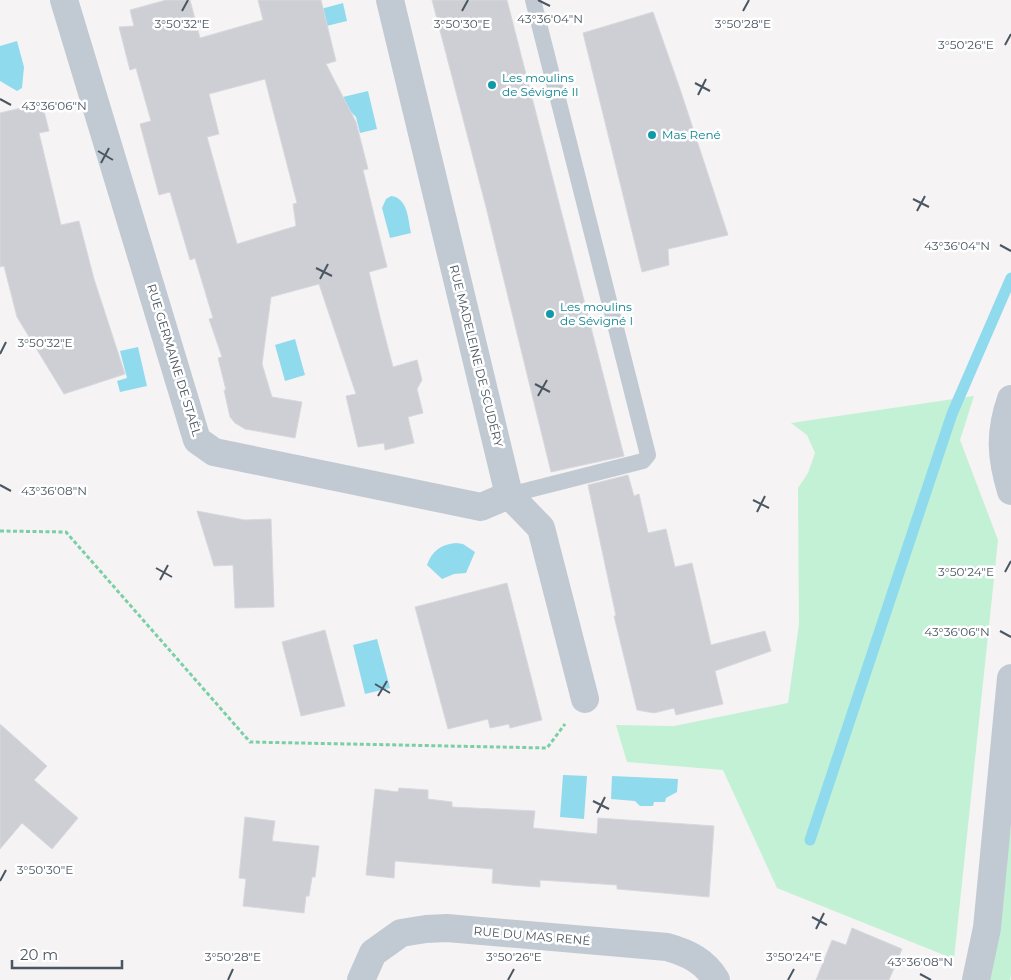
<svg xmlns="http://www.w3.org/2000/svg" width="1011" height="980" viewBox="0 0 1011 980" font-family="Montserrat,sans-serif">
	<rect width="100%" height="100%" fill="#f5f3f3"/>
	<path fill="#c3f1d5" d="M974,396l-14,44 38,100 -44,419 -177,-71 -54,-118 -96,-8 -11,-37 58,1 114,-23 11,-79 -1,-136 10,-15 7,-20 -8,-18 -16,-12z
		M1011,827v148l-1,5h-23z"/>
	<path fill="#90daee" d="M343,3l4,18 -37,9 -4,-17z
		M17,41l7,26 -2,21 -5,3 -17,-10v-35z
		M368,91l9,38 -17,4 -4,-16 -10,-10 -3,-10z
		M391,196c17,2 17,23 20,37l-21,5 -8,-30 4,-9z
		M295,339l10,36 -20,6 -10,-36z
		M138,347l9,39 -27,6 -3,-11 10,-3 -7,-27z
		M456,543l7,1 12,8 -9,21 -12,1 -12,5 -15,-14c5,-14 14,-21 29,-22z
		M377,639l13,49 -25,6 -12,-49z
		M563,775l24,1 -3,43 -24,-2z
		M612,776l66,3 -1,13 -11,6 -1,4h-11l-1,4h-13l-5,-5 -24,-2z"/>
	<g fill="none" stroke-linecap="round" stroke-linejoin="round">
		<path stroke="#90daee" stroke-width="11" d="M810,840l142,-426 59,-136"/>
	</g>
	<path fill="#cdcfd5" stroke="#d7d9de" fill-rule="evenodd" d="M166,0h24l10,38 63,-18 -5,-20h63l15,61 -10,3 30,58 12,47 -5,1 24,97 -18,5 12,49 12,46 24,-7 5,20 -5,9 6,24 -15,4 6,26 -29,7 -1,-7 -26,4 -12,-51 10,-2 -37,-110 -48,13 -9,67 10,33 30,5 -7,36 -50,-9 -10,-6 -5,-6 -6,-27h2l-8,-32 4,-1 -13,-38 4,-1 -18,-60 -5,2 -20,-68 -11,3 -19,-71 11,-3 -15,-53 -6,2 -11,-43 15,-1 -4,-16zM265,79l32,124 -4,1 3,22 -59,18 -30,-107 12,-3 -10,-40z
		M432,0h75l117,456 -73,16 -65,-265z
		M653,12l27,77 48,146 -60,14 1,16 -27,7 -59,-239z
		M42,103l7,28 -10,2 22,92 18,-4 15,58 31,95 -61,20 -47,-77 -13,-51 -4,1v-154z
		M628,475l6,21 5,-2 9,39 18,-4 9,38 17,-4 19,82 54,-14 6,20 -56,20 8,33 -47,11 -2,-7 -20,5 -17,-3 -23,-94h2l-28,-131z
		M197,511l48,9 26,-1 3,88 -39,1 -2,-43 -19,1z
		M507,583l35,137 -32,8 -1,-4 -19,4 -2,-9 -40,10 -33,-122z
		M325,630l20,76 -44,10 -19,-74z
		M0,724l47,42 -13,14 44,38 -26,31 -30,-26 -22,26z
		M399,788l29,2v9l24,3v5l83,4 -2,17 64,6 1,-16 116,8 -5,71 -92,-8v-4l-77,-5v7l-28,-2 -20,-2 1,-14 -98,-8 -1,17 -28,-3 9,-86 23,3z
		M245,817l30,4 -3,20 47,5 -4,31h-3l-3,19h-3l-2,17 -61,-7 3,-27 -7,-1z
		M852,928l50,21 -13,31h-73l16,-40 14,5z"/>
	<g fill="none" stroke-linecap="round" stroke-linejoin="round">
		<path stroke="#7ad0a6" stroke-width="3" stroke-dasharray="4 2.5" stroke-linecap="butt" d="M0,531l66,1 184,210 297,6 18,-24"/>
		<path stroke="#c1cad2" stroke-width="16" d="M509,495l134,-34 5,-6 -115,-455"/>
		<path stroke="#c1cad2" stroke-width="28" d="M64,0l133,440 17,12 267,55 28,-12
			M390,0l119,495 32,33 44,171
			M1011,399c-12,34 -10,59 0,92
			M361,980l12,-27 28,-20 25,-4 21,-1 220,19c21,6 38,14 49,33
			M976,980l11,-52 24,-250"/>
	</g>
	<path fill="none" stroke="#4a5661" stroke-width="2" d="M538,0l12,6M182,11l6,-11M462,11l6,-11M743,11l6,-11M1005,45l6,-11M695,83l15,8M698,95l8,-16M0,99l11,6M98,151l15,9M101,163l8,-15M913,199l16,8M917,211l8,-15M1000,245l11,6M316,268l16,8M320,279l8,-15M0,354l6,-12M535,384l15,8M538,396l9,-16M0,485l11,6M753,500l16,8M757,512l8,-16M156,568l16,9M1005,572l6,-11M160,580l8,-15M1000,631l11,6M375,684l15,9M378,696l9,-15M593,801l16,8M597,813l8,-16M0,881l6,-11M812,917l15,8M816,929l8,-16M920,974l11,6M228,980l5,-11M508,980l6,-11M788,980l6,-11"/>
	<g fill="#0f9aa8" stroke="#fff" stroke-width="2">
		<circle cx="492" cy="85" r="5"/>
		<circle cx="652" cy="135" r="5"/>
		<circle cx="550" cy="314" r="5"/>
	</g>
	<g text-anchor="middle" stroke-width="5" stroke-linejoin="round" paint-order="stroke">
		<g font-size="12" fill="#0d838f" stroke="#fff" text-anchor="start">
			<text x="502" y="82">Les moulins<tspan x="502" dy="14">de Sévigné II</tspan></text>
			<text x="662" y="139">Mas René</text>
			<text x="560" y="311">Les moulins<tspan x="560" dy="14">de Sévigné I</tspan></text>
		</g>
		<g font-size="12" fill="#4a5661" stroke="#fff">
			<text transform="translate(476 356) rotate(76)" y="4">RUE MADELEINE DE SCUDÉRY</text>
			<text transform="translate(174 360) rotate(73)" y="4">RUE GERMAINE DE STAËL</text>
			<text transform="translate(532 936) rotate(5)" y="4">RUE DU MAS RENÉ</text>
		</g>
	</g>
	<g font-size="12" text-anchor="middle" fill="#4a5661" stroke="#fff" stroke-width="5" stroke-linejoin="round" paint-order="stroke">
		<text x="550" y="23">43°36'04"N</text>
		<text x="182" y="28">3°50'32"E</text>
		<text x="462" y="28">3°50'30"E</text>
		<text x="743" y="28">3°50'28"E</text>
		<text x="966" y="49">3°50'26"E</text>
		<text x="54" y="110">43°36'06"N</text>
		<text x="957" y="250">43°36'04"N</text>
		<text x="45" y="347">3°50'32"E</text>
		<text x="54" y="495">43°36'08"N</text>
		<text x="966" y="576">3°50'24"E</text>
		<text x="957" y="636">43°36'06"N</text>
		<text x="45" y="874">3°50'30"E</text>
		<text x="233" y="961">3°50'28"E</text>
		<text x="514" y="961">3°50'26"E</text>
		<text x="794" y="961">3°50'24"E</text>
		<text x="920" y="966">43°36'08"N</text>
	</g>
	<path d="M12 960v8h110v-8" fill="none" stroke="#4a5661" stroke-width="2.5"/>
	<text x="20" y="960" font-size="15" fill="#4a5661" stroke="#ffffff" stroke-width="4" paint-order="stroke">20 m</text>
</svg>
